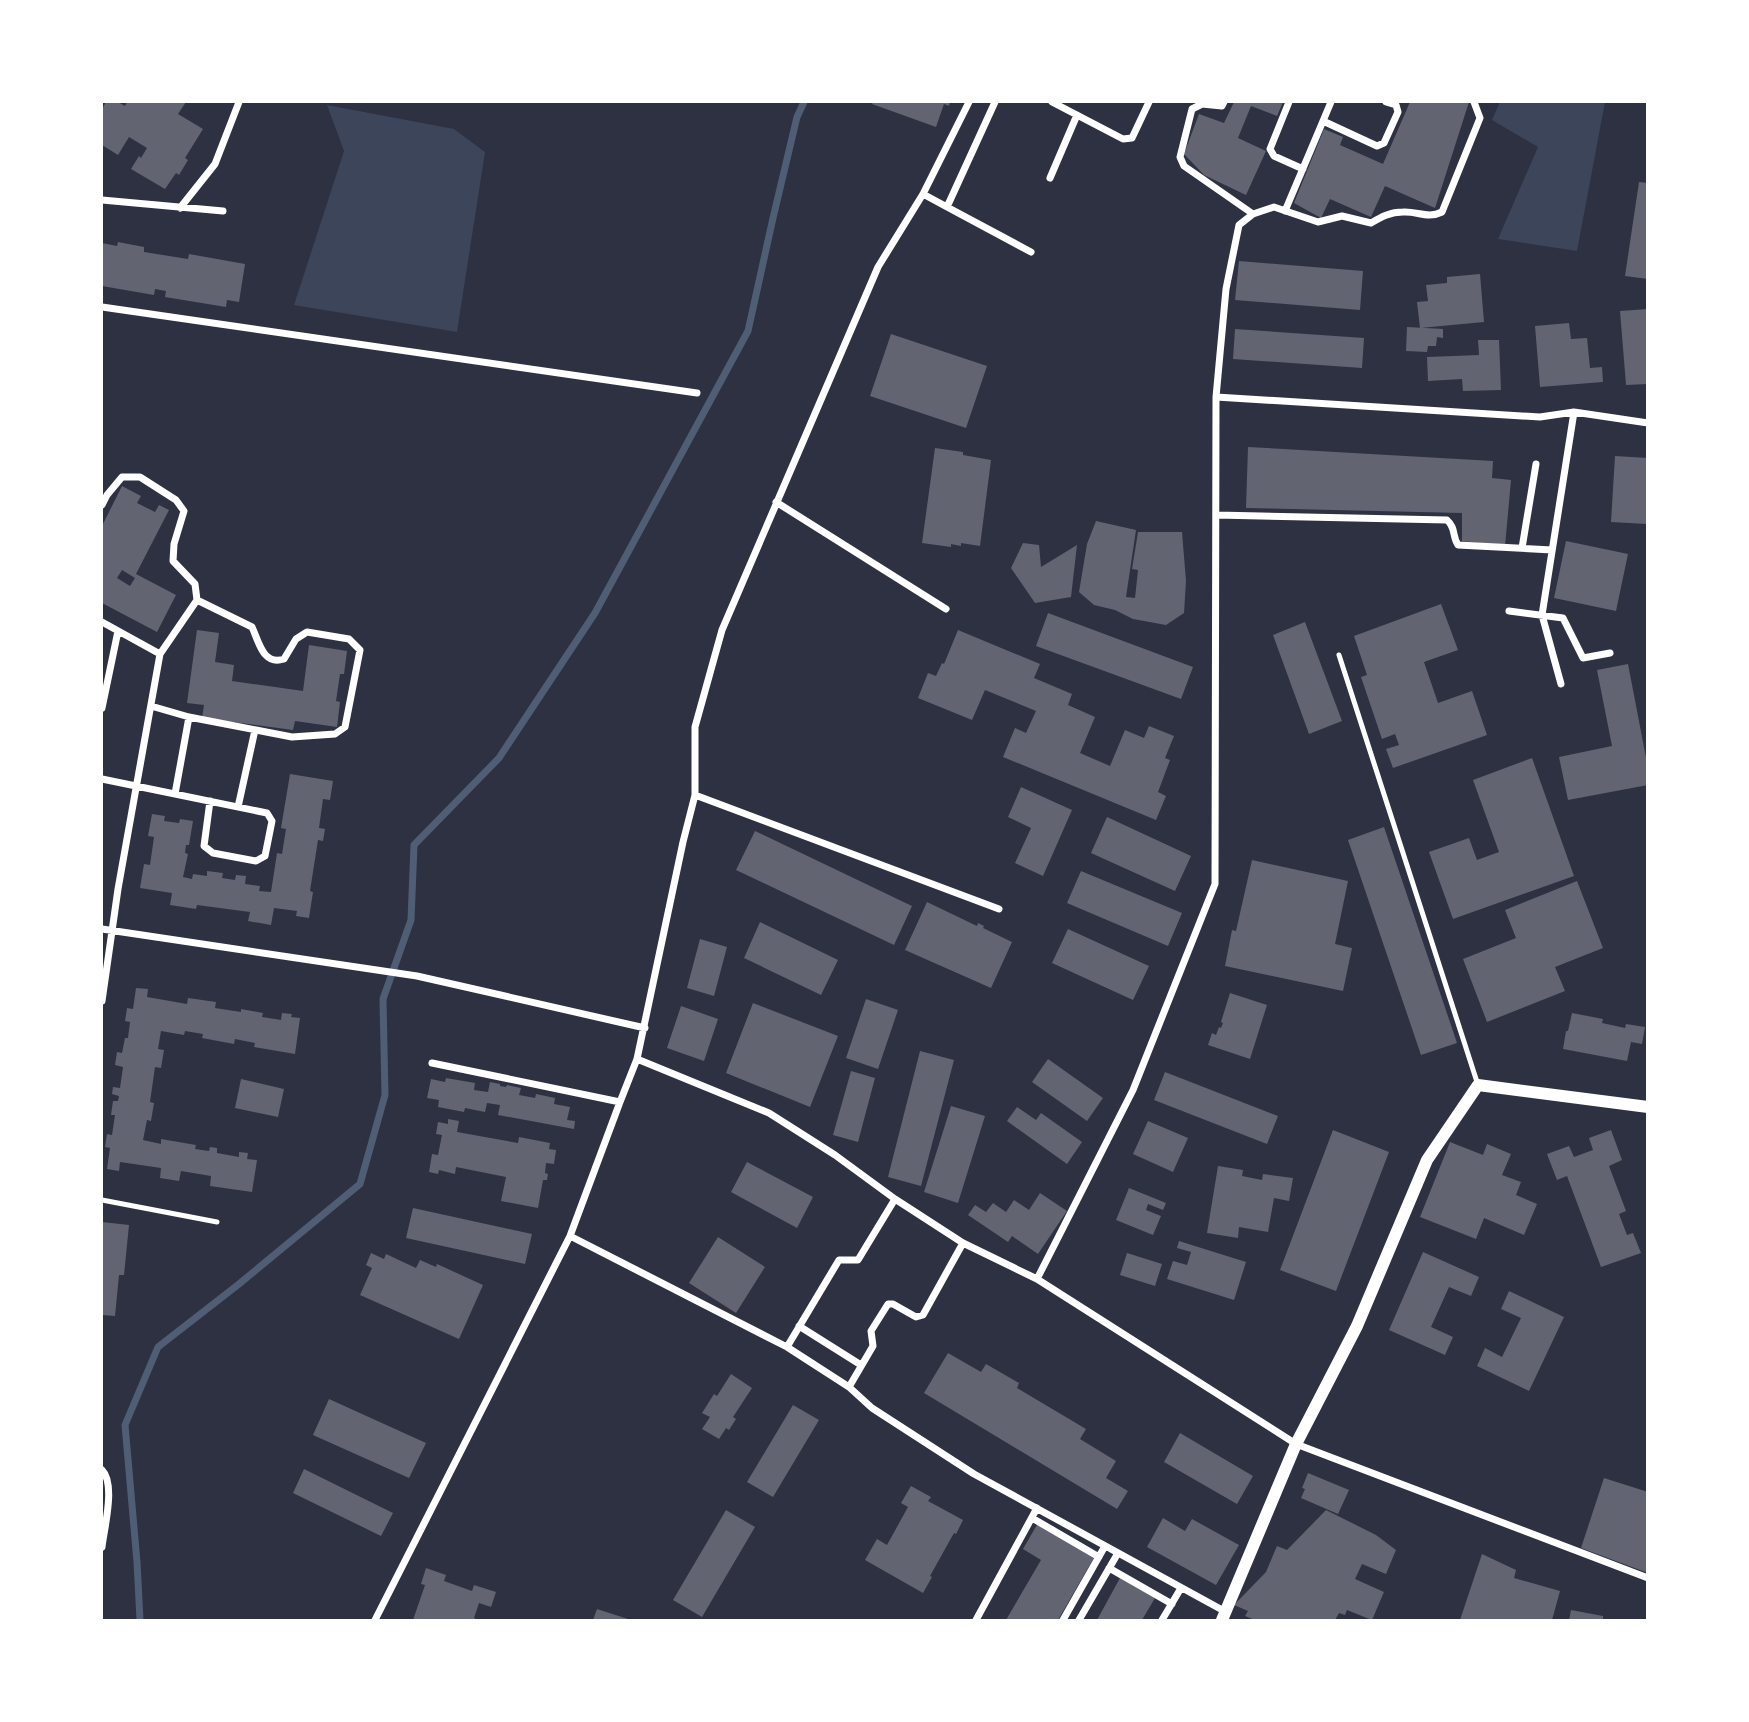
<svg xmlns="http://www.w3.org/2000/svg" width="1749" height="1722" viewBox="0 0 1749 1722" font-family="Signika,sans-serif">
	<rect width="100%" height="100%" fill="#2d3142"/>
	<path fill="#3c4559" d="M1500,102h105l-28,149 -79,-12 40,-92 -46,-27z
		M327,105l127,24 31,23 -28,180 -163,-27 50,-154z"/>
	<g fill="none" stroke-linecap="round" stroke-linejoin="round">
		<path stroke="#4f5d75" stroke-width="7" d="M140,1620l-3,-58 -12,-137 33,-78 81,-63 121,-100 25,-89 -2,-96 28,-79 3,-75 85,-87 96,-145 153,-282 25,-113 24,-101 7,-15"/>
	</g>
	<path fill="#626471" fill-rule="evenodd" d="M106,102h12l7,4 2,-4h59l-8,12 25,15 -18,29 3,2 -9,15 -3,-2 -11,16 -34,-20 8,-13 2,2 6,-10 -18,-11 -11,18 -16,-10v-36z
		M873,102h77l-1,4 -5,-2 -8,23 -64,-23z
		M1234,102h49l-6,14 -26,-10 -13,32 28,13 -20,44 -42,-20 -20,-21 15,-40 25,9z
		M1410,102h59l-34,106 -50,-22 -14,31 -41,-18 -9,19 -27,-15 30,-74 19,8 -3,8 43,19z
		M1639,182l9,1v96l-23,-3z
		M118,242l26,5v5l44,7 1,-5 56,10 -6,38 -12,-2 -1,7 -61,-10 1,-6 -11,-2 -1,6 -52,-9v-43l15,3z
		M1239,261l124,10 -3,39 -125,-10z
		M1480,274l4,48 -64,6 -3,-26 11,-1 -2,-16 21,-2v-6z
		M1648,309v75l-22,1 -6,-74z
		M1569,323l2,16 16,-1 3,30 12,-1 1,15 -63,5 -5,-61z
		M1407,327l36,2v9l-6,-1 -1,9h-8l-1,6 -21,-1z
		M1235,329l129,9 -2,30 -129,-9z
		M891,334l96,32 -21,62 -96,-32z
		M1478,340h21l2,50 -38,1 -1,-12 -34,2 -1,-24 52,-2z
		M1248,447l245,14 -1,17 19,2 -6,66 -43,-5v-28l-216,-5z
		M935,448l28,4v3l28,5 -11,86 -19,-3v3l-10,-2v3l-29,-4z
		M1615,456l33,2 -1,66 -36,-2z
		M122,486l19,10 -4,7 18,9 4,-7 10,5 -33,64 40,21 -19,37 -55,-29v-77zM122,570l13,8 -5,8 -13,-8z
		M1096,521l40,9 -10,67 9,1 3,-28 -6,-1 6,-37h44l4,49 -2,32 -18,12 -33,-6 -18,-9 -21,-5 -15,-13 8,-48z
		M1566,541l62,13 -12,57 -62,-13z
		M1023,543l16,2 2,22 36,-22 -6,52 -36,6 -24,-35z
		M1441,604l17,46 -34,12 14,41 34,-12 15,44 -94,33 -7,-19 13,-4 -4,-11 -13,5 -21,-62 6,-2 -13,-39z
		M1048,613l145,54 -12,32 -145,-53z
		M1305,622l37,99 -33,13 -36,-99z
		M197,630l22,3 -4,29 19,3 -2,16 71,10 6,-46 38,6 -3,23h-4l-4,27 4,1 -3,25 -42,-6 -2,9 -91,-12 2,-13 -17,-2z
		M958,630l82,34 -6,14 38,16 -4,11 27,12 -15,36 30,13 15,-36 19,8 5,-12 25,10 -9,22 5,2 -12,32 8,4 -10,24 -153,-63 12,-29 11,5 10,-22 -51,-21 -13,30 -54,-22 10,-25 8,3 6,-13 2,1z
		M1628,664l20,104v17l-80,15 -9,-43 53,-11 -15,-76z
		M1532,758l42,118 -121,43 -24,-67 40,-14 8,22 22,-8 -26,-72z
		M290,774l43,7 -3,19 -7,-1 -4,29 6,1 -2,12 -5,-1 -8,51 3,1 -4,26 -13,-2 1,-5 -23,-3 -3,17 -23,-4 2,-9 -53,-7 -1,4 -26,-4 2,-12 -32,-5 4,-24 6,1 4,-28 -6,-1 4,-22 13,2 -1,5 15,2 1,-4 13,2 -4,24h-3l-1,8 3,1 -5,23 9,2 1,-5 14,2v-5l16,2 -1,5 13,2 1,-5 10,1 -1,8 15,2 -1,5 12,1 6,-39 5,1 4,-25 -5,-1z
		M1021,787l51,23 -29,66 -28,-13 16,-35 -23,-11z
		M1107,817l84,39 -16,35 -84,-38z
		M1384,827l73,216 -36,12 -73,-215z
		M755,831l157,75 -18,39 -158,-75z
		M1252,860l96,21 -13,63 17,4 -9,43 -118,-25 7,-36 4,1z
		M1081,871l101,42 -14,33 -101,-43z
		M1577,881l26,67 -48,19 10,24 -78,31 -24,-63 53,-21 -11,-28z
		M927,902l50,24 1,-3 6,3 -1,2 29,14 -21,46 -86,-38z
		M760,922l78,38 -17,35 -77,-37z
		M1068,929l81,37 -16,34 -81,-37z
		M700,939l27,8 -13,49 -27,-8z
		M136,988l12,1 -1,8 40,7 1,-6 28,4 -1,6 26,4v-3l22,4 -1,4 19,3 1,-7 10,1 -1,3 9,1 -5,36 -41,-7 1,-4 -20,-4 -1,5 -32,-6 1,-4 -18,-3 -1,4 -23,-4 -3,18 6,1 -3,18 -6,-1 -5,35 4,1 -3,18 -4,-1 -4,20 18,4v-5l35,6 -1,4 14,2 1,-4 7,1v5l22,4v-5l9,1 -1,6 10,1 -5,32 -42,-6 1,-10 -30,-5 -2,10 -19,-3 1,-10 -41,-6 -1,9 -12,-2 3,-21 -5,-1 2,-13 5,1 3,-20h-4l2,-14h5l1,-5 -7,-2 1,-7 7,1 3,-21 -8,-2 2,-13 5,1 3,-15h3l2,-16 -5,-1 2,-13 6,1z
		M1230,993l37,12 -17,54 -42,-14 4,-12 4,2 3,-8 2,1 2,-5 -2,-1z
		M866,999l32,11 -20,59 -32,-11z
		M753,1003l85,33 -28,71 -84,-34z
		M681,1006l37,13 -14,42 -37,-13z
		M1572,1013l31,6 -1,4 23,5 1,-4 19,3 -3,17 -11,-2 -4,19 -64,-12 3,-18h2z
		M920,1051l34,9 -33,126 -33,-9z
		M1048,1059l55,39 -16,23 -55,-39z
		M851,1071l24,7 -17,64 -25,-7z
		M1165,1072l113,44 -11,28 -113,-44z
		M446,1078l29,5 -1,7 14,2 2,-10 10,2v2l6,1 1,-2 14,3 -2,7 16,3 1,-4 19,4 -1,6 16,3 -3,13 8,1 -1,8 -76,-14 2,-10 -13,-2 -2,9 -20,-4 -1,4 -26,-5 1,-7 -12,-2 4,-19 14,3z
		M241,1079l43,10 -6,28 -43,-9z
		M951,1106l34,10 -27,87 -34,-11z
		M1017,1107l19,13 5,-7 41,29 -15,22 -60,-43z
		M448,1119l11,2 -2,11 61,11 1,-6 31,6 -1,6 7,1 -2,14 -8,-1 -1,10 3,1 -1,6h-4l-5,28 -37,-7 5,-24 -50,-10 -1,7 -16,-4 -1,4 -9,-2 3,-18 6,1 4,-20 -6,-1 2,-12 10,2z
		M1148,1121l40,17 -15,34 -40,-18z
		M1333,1130l56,22 -53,139 -56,-21z
		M1611,1130l11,30 -13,6 17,45 -7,3 8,21 6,-2 8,20 -40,14 -34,-91 -10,4 -10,-26 22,-8 5,11 19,-7 -4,-12z
		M1450,1142l33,13 4,-11 24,10 -9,21 19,7 -5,13 21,9 -13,31 -40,-17 -8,21 -56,-22z
		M747,1162l66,35 -16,31 -66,-36z
		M1218,1166l25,4 -1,6 20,4 1,-6 30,4 -4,23 -15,-3 -6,34 -29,-5 -1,11 -31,-5z
		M1129,1188l37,15 -3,7 -15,-6 -2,6 15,6 -8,19 -37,-15z
		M1040,1193l27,18 -29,43 -26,-18 -4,6 -40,-27 7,-10 11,7 7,-9 13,9 8,-12 15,10z
		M413,1208l119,26 -7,30 -119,-26z
		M102,1222l27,3 -5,50h-5l-4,41 -13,-1z
		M718,1237l47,30 -29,46 -47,-30z
		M1179,1241l67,21 -12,38 -67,-21 6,-18 14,4 4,-13 -14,-4z
		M1423,1252l56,25 -8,19 -22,-9 -18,40 22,10 -8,18 -56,-25z
		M371,1253l13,6 2,-5 30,14 4,-8 16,7 1,-3 46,21 -24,54 -99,-44 12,-27 -6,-3z
		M1127,1253l35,11 -7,22 -35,-11z
		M1509,1291l55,26 -35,74 -52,-25 8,-18 17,9 19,-39 -20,-9z
		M948,1353l33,19 5,-8 33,19 -2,5 69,41 -6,10 36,22 -10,17 22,13 -11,18 -193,-116z
		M731,1374l21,14 -19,29 3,2 -7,11 -3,-2 -7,11 -17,-10 8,-12 -8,-4 12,-19 3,2z
		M329,1399l97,44 -17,35 -96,-43z
		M793,1405l26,15 -46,77 -26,-15z
		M1180,1433l73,43 -16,28 -73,-42z
		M304,1469l89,44 -12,23 -88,-43z
		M1308,1473l41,17 -11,24 -37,-16 4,-9 -3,-1z
		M1604,1478l44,14v81l-67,-25z
		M911,1486l20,11 -3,4 35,19 -7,14 -2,-1 -24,43 2,1 -9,16 -58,-33 12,-21 10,6 21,-38 -7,-4z
		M726,1510l29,17 -53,90 -29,-17z
		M1326,1510l50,25 20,15 -10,24 -24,-10 -7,15 29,13 -12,28 -25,-10 -2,5 -6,-2 -4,7h-80l-10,-4 3,-5 -14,-6 32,-33 11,-26 10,4z
		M1163,1518l22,13 7,-12 47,26 -23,40 -69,-38z
		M1038,1523l57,33 -37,64h-52l35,-60 -18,-11z
		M1482,1554l34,16 -2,8 46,13 -8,29h-92z
		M426,1568l20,7 -2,6 28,10 2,-6 22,7 -5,15 -12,-4 -5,15 4,2h-65l12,-35 -4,-1z
		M1120,1578l35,20 -13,22h-45z
		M597,1609l34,11h-38z
		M1571,1610l32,6v4h-34z"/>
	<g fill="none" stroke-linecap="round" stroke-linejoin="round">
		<path stroke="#fff" stroke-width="5" d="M1339,655l139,430
			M102,1200l115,22"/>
		<path stroke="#fff" stroke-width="7" d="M995,102l-48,105 84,45
			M1052,102l71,37 9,-1 17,-36
			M1224,102l-2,4 -20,-2 -10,5 -12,48 4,9 69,48
			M1289,102l-19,47 4,7 29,13
			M1323,121l54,25 7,-3 14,-31 -2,-7 -10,-3
			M1050,178l27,-63
			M923,194l24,13
			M102,200l121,11
			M180,208l35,-44 24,-62
			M1285,211l46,-109
			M102,307l595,86
			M1216,397l324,20 34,-5 74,11
			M776,502l170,107
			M102,505l5,-10 15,-18h18l36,23 8,11 -10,33 -1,17 22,23 2,16 -37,54 -42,235 -16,112
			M1216,515l231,5c9,8 5,16 11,25l94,5
			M1522,548l14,-84
			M1509,611l54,7 20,40 27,-5
			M102,622l58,32
			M1561,684l-19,-69 32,-203
			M151,706l38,11 103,20 43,-3 10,-7 15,-77 -11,-11 -42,-7 -11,7 -12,20c-21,7 -25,-17 -32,-32l-55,-27
			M102,708l16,-77
			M102,779l165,34 5,8 -7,35 -9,5 -43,-8 -9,-7 6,-45
			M175,794l14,-77
			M695,795l304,114
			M238,807l17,-77
			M102,929l315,47 228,52
			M637,1059l132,54 66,42 60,44 68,44 74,36 259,165 352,134
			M432,1063l188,39
			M570,1236l217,111 62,40 23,21 102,66 252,138
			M1037,1279l96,-189 82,-206 1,-487 10,-108 13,-64 14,-11 21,-7 44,15 24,-6 29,7c10,-6 19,-11 32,-11 14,-1 25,7 39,0l38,-94 -6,-16
			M799,1326l62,39
			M787,1347l52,-87h19l37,-61
			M849,1387l24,-41 -2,-15 17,-27h5l23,13 7,-2 40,-72
			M102,1470c14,14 2,59 0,77
			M1032,1518l67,39
			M1109,1568l63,36
			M375,1620l195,-384 50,-134 17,-43 46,-217 12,-47v-68l27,-97 156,-363 45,-73 46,-92
			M976,1620l61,-112
			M1063,1620l42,-74
			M1079,1620l39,-67
			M1162,1620l19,-32"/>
		<path stroke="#fff" stroke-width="12" d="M1222,1620l74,-176 61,-118 70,-166 51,-75 170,22"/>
	</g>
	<rect width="1749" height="1722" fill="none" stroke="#ffffff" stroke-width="206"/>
</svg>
